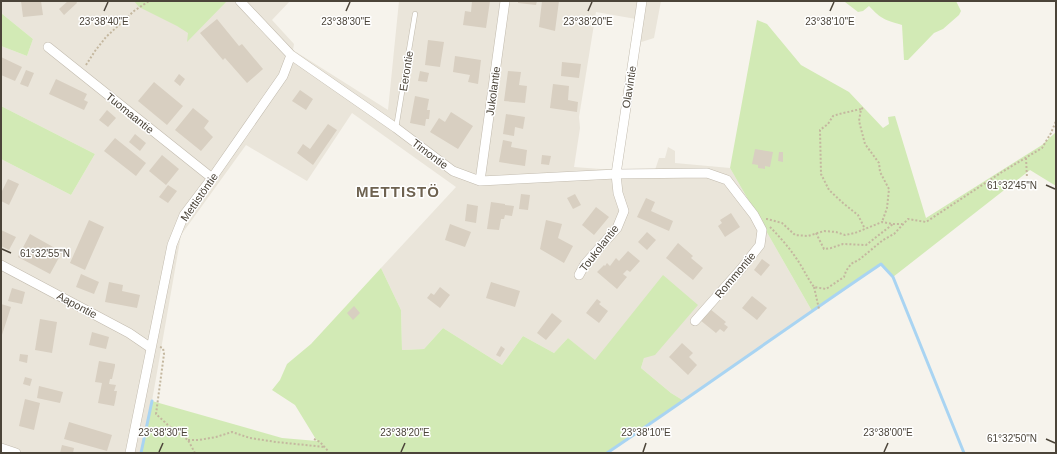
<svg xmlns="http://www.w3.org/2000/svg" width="1057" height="454" viewBox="0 0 1057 454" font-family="Arial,sans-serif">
	<rect width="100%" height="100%" fill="#f6f3ec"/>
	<path fill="#eae5da" d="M1,1h289l-18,19 22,24 -1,6 95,60 11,-109h262l-7,37 -22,7 4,-26 -40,-7 -17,105 1,11 -6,39 40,3h41l4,-12h6l3,-11 7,4v12l55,5 82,143 -128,90 -13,-8 -30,-25 3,-10 -49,3 -27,-23 -14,15 -31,-17 -21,29 -59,-37 -19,21 -22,1 -1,-40 -20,-42 75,-81 -104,-74 -45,68 -61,-36 -65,90 -29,166 -11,52h-140v-294l70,36 24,-41 -94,-48v-60l26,10 6,-17 -32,-26z"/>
	<path fill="#d2eab5" d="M134,1h93l-40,41 1,-9 -11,-7 -38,-19z
		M845,1h111l5,10 -2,4 -16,14 -9,4 -26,27h-4l-2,-35c-17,-5 -21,-6 -33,-19l-6,5 -5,1 -13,-10z
		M1,13l32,26 -6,17 -26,-10z
		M757,20l10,4 34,41 48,27 34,36 6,-4 -1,-7 7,-1 31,102 116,-73 14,-13v54l-26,-16 -137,107 -12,-13 -69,47 -82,-143z
		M1,106l94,48 -24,41 -70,-36z
		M381,268l20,42 1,40 22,-1 19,-21 59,37 21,-29 31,17 14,-15 27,22 68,-85 35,30 -43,50 -11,3 -3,10 30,25 13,8 -77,52h-466l11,-52 130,37 35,3 -22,-36 -23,-15 8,-10 7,-16 24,-20z"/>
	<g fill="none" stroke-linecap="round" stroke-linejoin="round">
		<path stroke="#a9d4f2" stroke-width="3" d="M141,453l11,-52
			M607,453c92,-62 182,-127 274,-189l12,13 71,176"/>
	</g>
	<path fill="#d8cfc1" d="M21,1h20l2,14 -20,2z
		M68,1h8l1,2 -13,12 -5,-6z
		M472,1h18l-4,27 -23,-3 2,-14 6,1z
		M518,1h19l-1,4 -18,-2z
		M542,1h17l-4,30 -16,-4z
		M217,19l22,27 3,-2 21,25 -16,14 -22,-25 -2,2 -23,-27z
		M428,40l16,2 -4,25 -15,-2z
		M455,56l26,4 -3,24 -10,-2 2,-7 -17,-3z
		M1,57l21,10 -7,14 -14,-6z
		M562,62l19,2 -2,14 -18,-2z
		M26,70l8,3 -6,14 -8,-3z
		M420,71l9,2 -2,9 -9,-1z
		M508,71l13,1 -2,13 8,1 -2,17 -21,-2z
		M179,74l6,5 -5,7 -6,-5z
		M56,79l31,15 -3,6 4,2 -4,8 -35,-16z
		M154,82l29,24 -16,19 -29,-24z
		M553,84l16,2 -1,14 10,2 -1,10 -27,-4z
		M300,90l13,9 -7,11 -14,-9z
		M415,96l14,3 -2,11h3l-1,9h-3l-1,7 -15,-3z
		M193,108l16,13 -5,7 9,9 -12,14 -26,-21z
		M107,110l9,8 -8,9 -9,-7z
		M451,112l22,14 -15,23 -28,-17 9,-14 6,4z
		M506,114l19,3 -2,12 -8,-2 -1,9 -11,-2z
		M328,124l9,6 -24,35 -16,-12 6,-9 7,5z
		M135,134l11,9 -6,8 -11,-9z
		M115,138l31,25 -10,13 -32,-25z
		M503,140l9,2 -1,5 16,3 -2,16 -26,-4z
		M755,149l18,3 -3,15 -5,-1v3l-7,-1v-3l-6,-1z
		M779,152h4v10l-5,-1z
		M162,155l17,14 -13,16 -17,-14z
		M542,155l9,1 -2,9 -8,-1z
		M8,179l11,5 -10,21 -8,-4v-8z
		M168,185l9,6 -9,12 -9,-6z
		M521,194l9,1 -2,15 -9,-1z
		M575,194l6,11 -8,4 -6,-11z
		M646,198l9,4 -4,9 22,10 -4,10 -32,-14z
		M491,202l14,2v1l9,1 -2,10 -7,-1 -1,4h-3l-2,11 -12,-1z
		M467,204l11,2 -2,17 -11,-2z
		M596,207l13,10 -15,18 -12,-10z
		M731,213l9,14 -15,10 -7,-11 4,-3 -2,-3z
		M89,220l15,7 -19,43 -15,-7z
		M546,220l16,4 -4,14 15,8 -9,17 -24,-14z
		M450,224l21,8 -6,15 -20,-7z
		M1,230l15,7 -7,13 -8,-4z
		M647,232l9,8 -9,10 -9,-8z
		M30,234l32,18 -12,22 -32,-17z
		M678,243l15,13 -2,2 12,10 -10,12 -27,-22z
		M628,251l12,10 -10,11 -3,-2 -4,4 4,3 -10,12 -20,-17 7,-7 1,1 2,-3 3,3 6,-8 3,3z
		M762,259l8,6 -9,11 -7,-6z
		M81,274l18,8 -5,12 -18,-7z
		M109,282l14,3 -1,6 18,4 -3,13 -32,-6z
		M491,282l29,9 -5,16 -29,-9z
		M440,287l10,8 -10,13 -13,-10 4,-5 3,2z
		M12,288l13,4 -3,12 -14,-3z
		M752,296l15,12 -10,12 -15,-12z
		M597,299l4,3 -2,2 9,7 -9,12 -13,-10z
		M1,304l10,3 -10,31z
		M354,306l6,7 -7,7 -6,-7z
		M710,309l16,13 -2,2 4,3 -4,5 -4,-3 -4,4 -16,-13z
		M552,313l10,8 -16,19 -9,-7z
		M40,319l17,3 -5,31 -17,-3z
		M92,332l17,5 -3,12 -17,-4z
		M682,343l11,10 -4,4 8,8 -9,10 -19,-18z
		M501,346l4,3 -5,8 -4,-2z
		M20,354l8,1 -1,8 -8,-2z
		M99,361l16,3v2l-3,13h-2l-1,5 7,1 -2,6h3l-2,11 -1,4 -16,-3 4,-20 -7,-1z
		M25,377l7,2 -2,7 -7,-2z
		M39,386l24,6 -3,11 -23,-5z
		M25,399l15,4 -6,27 -15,-4z
		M69,422l43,13 -5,16 -43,-12z
		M62,445l12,3 -1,5h-13z"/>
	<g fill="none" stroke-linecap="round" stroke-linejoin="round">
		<defs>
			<path id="lane" d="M396,128l19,-114"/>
			<path id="street" d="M48,47l164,131
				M291,55l105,73 57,43 27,10 136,-7 91,-1 20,7 27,35 8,15 -2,15 -19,24 -46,52
				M480,181l25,-180
				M1,265l128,68 22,15
				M579,275l6,-11 32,-36 7,-17 -6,-18 -2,-19 26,-173
				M1,448l15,5
				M130,453l42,-208 12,-30 28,-37 71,-102 8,-21 -51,-54"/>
		</defs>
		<use href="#lane" stroke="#c2bbae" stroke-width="5.5"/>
		<use href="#street" stroke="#c2bbae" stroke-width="10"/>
		<path stroke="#c4b79f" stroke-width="2" stroke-dasharray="2 2" stroke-linecap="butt" d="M86,65l9,-14 11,-14 28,-26 15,-10
			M863,108l-2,1 -2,12 6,23 14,19 1,9 9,17 -2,19 -5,14
			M861,109l-22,5 -6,2 -5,8 -8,6 1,44 8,16 14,13 15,12 7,14
			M1026,158l1,20
			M766,219h1l15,4 13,12 13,1 16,-5 12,1 9,3 10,-2 27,-11 11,2h9
			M770,227c11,11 22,24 30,37 5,8 8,15 14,23l12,2 18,-12 2,-6 5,-7 9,-5 23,-19 11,-6 14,-15 18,3 76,-50 40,-24 9,-15 5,-12
			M816,233l8,16 7,-1 12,-4 23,1 27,-21
			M814,287l5,22
			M160,347l3,1 1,6 -8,60 13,12 19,14 7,13
			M314,439l6,3 8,9v2
			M188,440h11l17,-3 16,-5 18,6 26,4 49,5"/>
		<use href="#lane" stroke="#fff" stroke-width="4.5"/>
		<use href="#street" stroke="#fff" stroke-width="9"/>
	</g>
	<path fill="none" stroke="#4b4439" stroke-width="1.5" d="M104,11l4,-9M346,11l4,-9M588,11l4,-9M830,11l4,-9M1046,185l9,4M2,249l9,4M1046,439l9,4M159,452l4,-9M401,452l4,-9M643,452l3,-9M884,452l4,-9"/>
	<g text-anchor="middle" stroke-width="3" stroke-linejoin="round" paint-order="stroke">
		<g font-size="11" fill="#4b4439" stroke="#fff">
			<text transform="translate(406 71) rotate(-81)" y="4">Eerontie</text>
			<text transform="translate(629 87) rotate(-81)" y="4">Olavintie</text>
			<text transform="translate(493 91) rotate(-82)" y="4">Jukolantie</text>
			<text transform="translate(130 113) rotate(39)" y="4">Tuomaantie</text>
			<text transform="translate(430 154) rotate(37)" y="4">Timontie</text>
			<text transform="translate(199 197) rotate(-55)" y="4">Mettistöntie</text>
			<text transform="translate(599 248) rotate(-52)" y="4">Toukolantie</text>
			<text transform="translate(735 275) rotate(-50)" y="4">Rommontie</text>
			<text transform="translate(77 305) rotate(28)" y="4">Aapontie</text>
		</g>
		<g font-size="15" font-weight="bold" letter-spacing="1" fill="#6e6250" stroke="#fff">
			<text x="398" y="197">METTISTÖ</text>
		</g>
	</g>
	<g font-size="10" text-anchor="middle" fill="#4b4439" stroke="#fff" stroke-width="3" stroke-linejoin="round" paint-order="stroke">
		<text x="104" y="25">23°38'40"E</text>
		<text x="346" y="25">23°38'30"E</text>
		<text x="588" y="25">23°38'20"E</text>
		<text x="830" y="25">23°38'10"E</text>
		<text x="1012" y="189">61°32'45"N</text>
		<text x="45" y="257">61°32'55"N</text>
		<text x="163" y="436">23°38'30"E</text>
		<text x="405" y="436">23°38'20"E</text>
		<text x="646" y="436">23°38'10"E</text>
		<text x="888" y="436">23°38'00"E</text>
		<text x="1012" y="442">61°32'50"N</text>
	</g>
	<rect width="1057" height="454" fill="none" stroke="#4b4439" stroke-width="4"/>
</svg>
